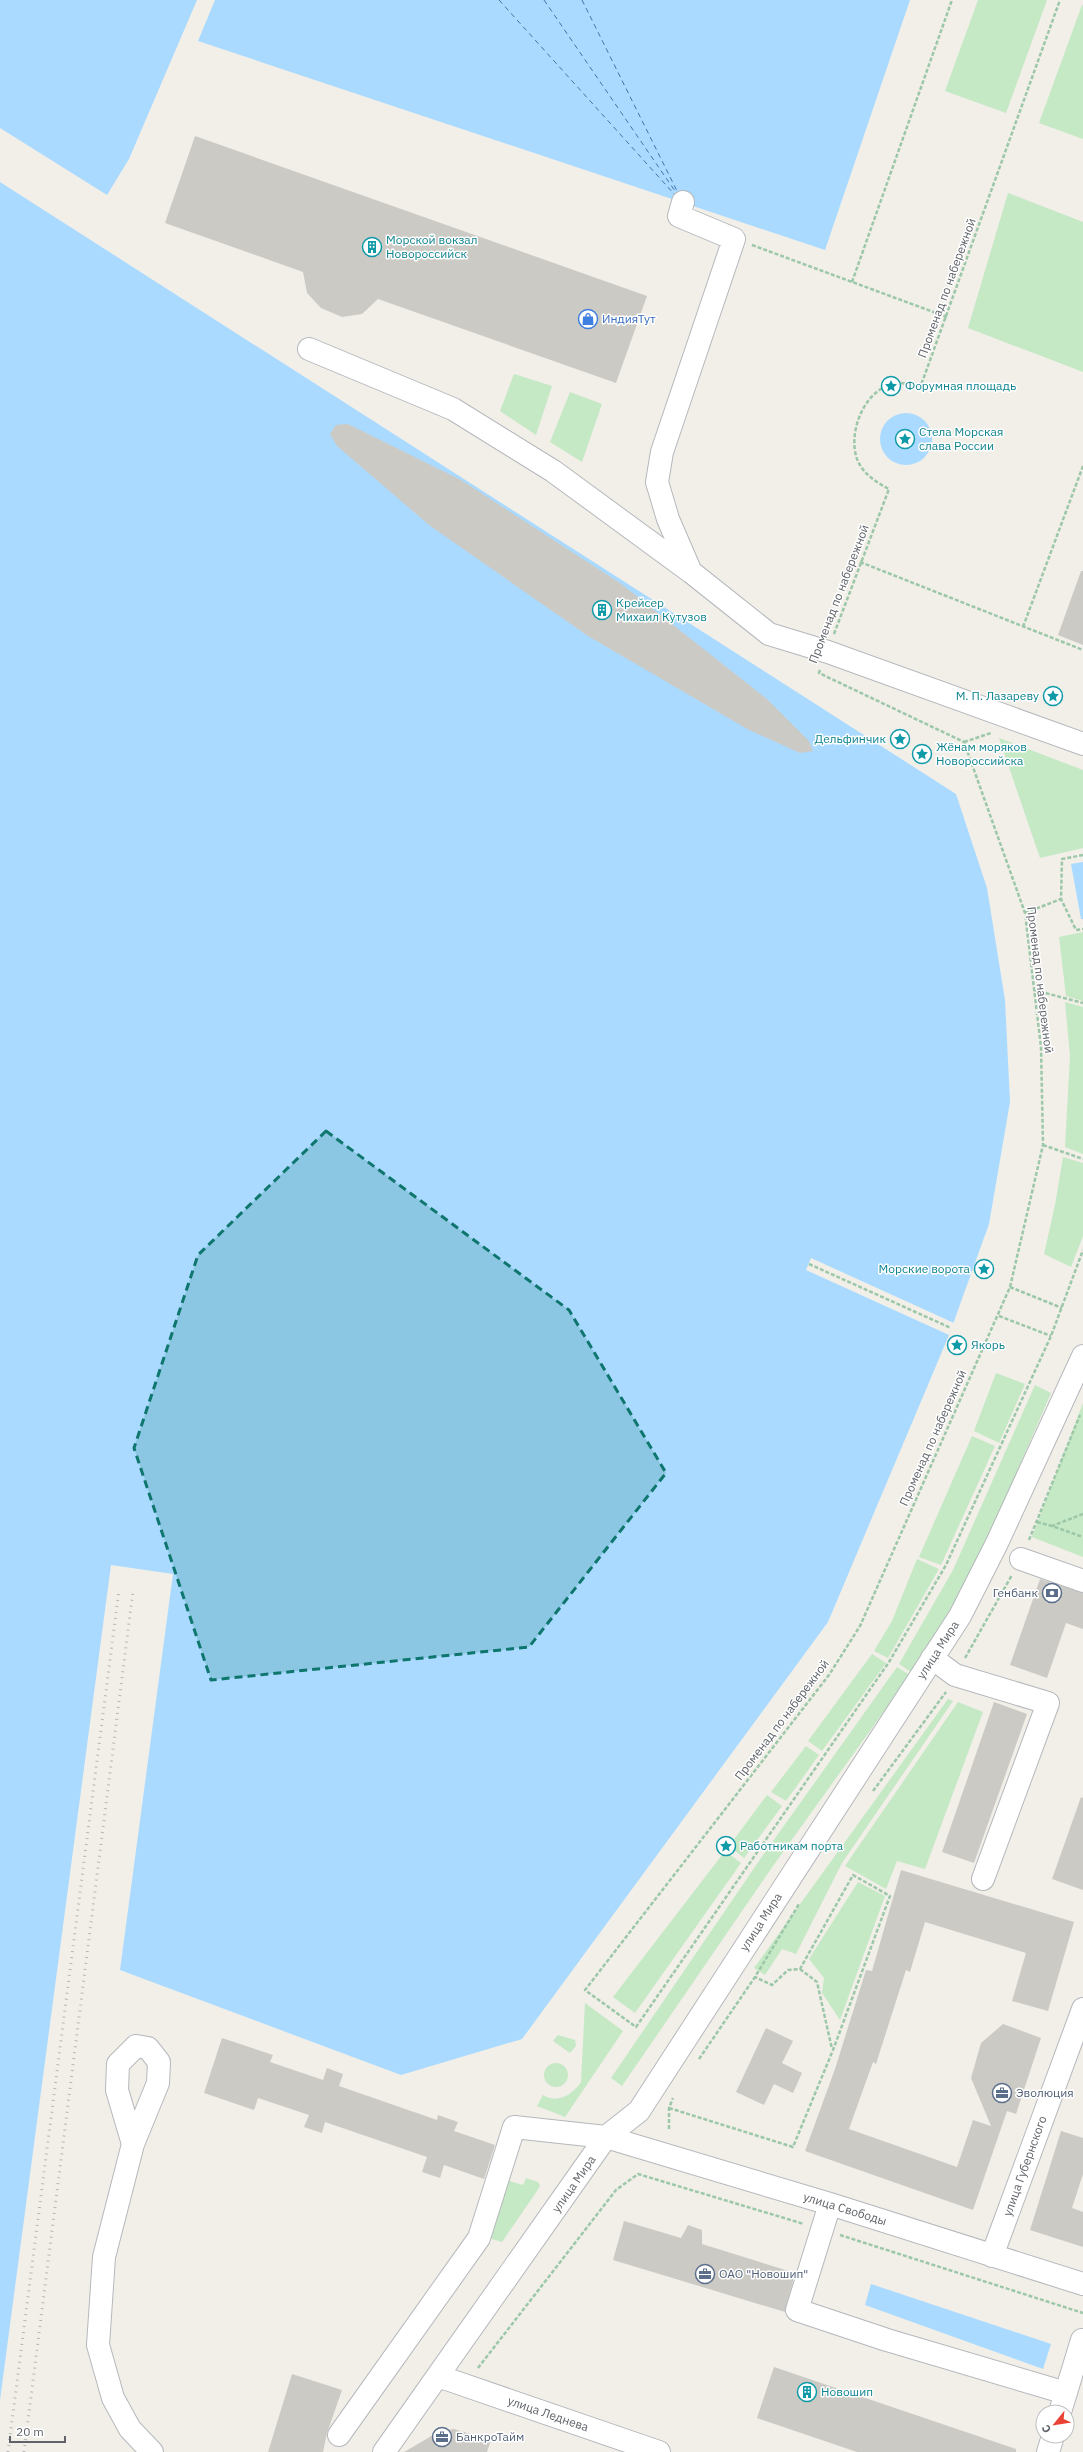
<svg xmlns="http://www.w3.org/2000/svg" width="1083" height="2452" viewBox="0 0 1083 2452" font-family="'IBM Plex Sans',sans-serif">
	<rect width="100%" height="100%" fill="#f1efe8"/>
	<path fill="#c5e8c5" d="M978,0h69l-41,113 -61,-22z
		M1082,5h1v134l-44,-16z
		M1008,193l75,29v150l-115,-44z
		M514,374l38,12 -16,49 -36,-24z
		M570,392l32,12 -20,58 -32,-20z
		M999,738l84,32v78l-43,10z
		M1083,932v69l-17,-5 -7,-59z
		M1065,1002l18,5v147l-18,-7 5,-91z
		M1063,1157l20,6v73l-12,31 -27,-13 11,-49z
		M996,1373l29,11 -26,59 -25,-12z
		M1035,1385l16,8 -80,185 -60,94 -12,-8 54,-94z
		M1083,1403v154l-51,-20z
		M972,1436l23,10 -54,119 -22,-8z
		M917,1559l22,10 -51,89 -14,-7 18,-30z
		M872,1654l14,9 -64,88 -14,-10z
		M897,1667l13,8 -137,191 -151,220 -11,-8 150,-220z
		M948,1699l5,2 -111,162 -46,91 -14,-5 -17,26 -11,-7z
		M958,1702l25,10 -58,157 -28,-8 -11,28 -41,-23z
		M806,1746l13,9 -33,46 -15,-9z
		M767,1795l15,11 -38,52 -15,-12z
		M725,1851l16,12 -106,150 -22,-16z
		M858,1882l27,14 -45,124 -18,-27 2,-15 -15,-19z
		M585,2003l38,28 -58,86 -28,-11 6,-11c15,9 29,0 38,-13z
		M558,2035l17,5 1,6 -6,7 -17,-12z
		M544 2075a12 12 0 1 1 24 0a12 12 0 1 1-24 0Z
		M526,2178l12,4 2,4 -3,5 -35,51 -17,-5 24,-56 14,4z"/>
	<path fill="#aadaff" d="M0,0h197l-68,159 -22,36 -107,-67z
		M215,0h695l-85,250 -627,-209z
		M0,182l956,612 31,94 18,112 5,102 -21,122 -40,111 -121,287 -306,417 -121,36 -281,-105 53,-396 -62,-9 -111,835z
		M880 439a26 26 0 1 1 52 0a26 26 0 1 1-52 0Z
		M1083,862v57h-2l-10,-55z
		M871,2284l180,60 -8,25 -178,-64z"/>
	<path fill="#f1efe8" d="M811,1258l143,65 -5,12 -143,-65z"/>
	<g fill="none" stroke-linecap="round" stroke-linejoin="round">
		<path stroke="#4174aa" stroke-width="1" stroke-dasharray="5 4" stroke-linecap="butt" d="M499,0l176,195
			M544,0l133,194
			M582,0l96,193"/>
	</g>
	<path fill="#cccac5" d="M195,136l452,160 -31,87 -238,-84 -16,15 -20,3 -21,-9 -14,-15 -4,-21 -138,-49z
		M348,424l113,56 159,103 148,117 41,41 4,10 -13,2 -51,-23 -161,-94 -159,-111 -92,-79 -7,-12 6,-9z
		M1081,571h2v74l-25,-10z
		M1040,1579l43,14v36l-17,-6 -19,55 -37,-13z
		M994,1702l33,12 -53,149 -32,-11z
		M1081,1797l2,1v92l-31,-11z
		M901,1870l173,52 -26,89 -36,-10 14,-48 -101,-31 -15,50 -4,-2 -30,94 -3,-2 -24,67 108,38 16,-47 18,6 -20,-48 10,-35 22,-19 38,14 -25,76 -9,-3 -34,99 -168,-59 30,-82 31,-99 6,1z
		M766,2028l27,13 -11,22 20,10 -9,20 -19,-9 -10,21 -28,-13z
		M222,2038l51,17 -3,7 53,18 4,-12 16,6 -4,12 98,34 1,-5 20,7 -4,9 41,14 -11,34 -40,-14 -4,13 -18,-6 5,-15 -102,-35 -3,11 -18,-6 5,-12 -51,-17 -4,12 -50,-17z
		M1061,2131l22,7v36l-11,34 11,4v35l-53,-17z
		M624,2221l57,17 7,-13 14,5v14l93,29 -10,39 -172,-52z
		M774,2367l242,82v3h-159l-100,-34z
		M292,2374l50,16 -15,43 -4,19h-55z
		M454,2429l37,11 -4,12h-83l36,-21z"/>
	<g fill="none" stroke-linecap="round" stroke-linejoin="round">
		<defs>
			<path id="minor" d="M683,202l-4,14 55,23 -72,213 -5,30 11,37 22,51
				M309,349l144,60 100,62 138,101 78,62 59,18 255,92
				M1021,1559l62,22
				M932,1658l23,17 93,28 -65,176
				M133,2144l-16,-54 1,-26 18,-18 12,2 11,14 -1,21 -25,61 -29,113 -6,88 15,53 17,31 22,23
				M830,2204l-33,106 90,30 179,53
				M992,2256l91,-247
				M438,2376l221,76
				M1060,2412l22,-72
				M339,2435l140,-197 35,-111 92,10 224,67 253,80
				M384,2452l222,-315 33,-26 321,-495 37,-73 86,-187
				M1048,2452l5,-16"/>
		</defs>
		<use href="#minor" stroke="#b5b8bc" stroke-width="24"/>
		<path stroke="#9cc7a9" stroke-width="2.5" stroke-dasharray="4 2" stroke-linecap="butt" d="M752,245l195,72
			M852,282l100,-282
			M860,562l223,88
			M1023,627l60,-161
			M834,634l55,-145c-13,-7 -26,-15 -32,-30 -10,-28 9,-75 43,-76 6,0 14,4 20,5l140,-388
			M820,670l-1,3 145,69 61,171 16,134 2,98 -33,142 -150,339 -31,49 -244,315 51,37 253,-365 57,-97 105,-229 32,-86
			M964,742l27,-9
			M1083,855l-21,4 -1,40 15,31 7,-1
			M1025,913l36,-14
			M1034,990l49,13
			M1043,1145l40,14
			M809,1264l142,64
			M1010,1287l52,21
			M999,1316l52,20
			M1083,1514l-31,12 31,11
			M1037,1522l15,4
			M1029,1540l51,-125
			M965,1658l47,-83
			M873,1791l73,-99
			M800,1969l17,13 15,67
			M699,2059l56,-82 44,-73
			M669,2108l124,39 40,-97 57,-154 -37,-21 -53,94 -12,1 -16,15 -17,-8
			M669,2129v-21l4,-10
			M840,2235l243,78
			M478,2368l138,-178 22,-16 166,50"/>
		<use href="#minor" stroke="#fff" stroke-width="22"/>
		<path stroke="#b6b7b8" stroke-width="3" stroke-dasharray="1 5" stroke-linecap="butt" d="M8,2452l111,-862
			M24,2452l109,-861"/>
	</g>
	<path fill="#0f766e" fill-opacity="0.2" stroke="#0f766e" stroke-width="3" stroke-dasharray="8 5" stroke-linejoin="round" d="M326,1131l243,179 97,163 -137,174 -318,33 -77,-232 64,-193z"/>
	<defs>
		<symbol id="building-ring" viewBox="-11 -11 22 22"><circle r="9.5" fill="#fff" stroke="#0f9aa8" stroke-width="1.5"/><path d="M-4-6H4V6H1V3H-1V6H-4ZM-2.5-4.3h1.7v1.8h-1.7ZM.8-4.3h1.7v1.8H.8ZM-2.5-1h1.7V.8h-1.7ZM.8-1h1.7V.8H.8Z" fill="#0f9aa8"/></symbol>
		<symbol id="shop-ring" viewBox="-11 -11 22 22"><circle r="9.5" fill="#fff" stroke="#3f7fe0" stroke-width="1.5"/><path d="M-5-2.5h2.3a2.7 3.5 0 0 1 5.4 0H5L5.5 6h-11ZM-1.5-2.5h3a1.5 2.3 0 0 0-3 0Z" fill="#3f7fe0"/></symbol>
		<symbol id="sight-ring" viewBox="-11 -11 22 22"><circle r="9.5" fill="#fff" stroke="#0f9aa8" stroke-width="1.5"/><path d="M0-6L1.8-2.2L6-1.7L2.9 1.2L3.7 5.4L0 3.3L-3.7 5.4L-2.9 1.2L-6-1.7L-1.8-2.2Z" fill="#0f9aa8"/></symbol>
		<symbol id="bank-ring" viewBox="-11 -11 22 22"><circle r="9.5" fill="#fff" stroke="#5c6f8a" stroke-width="1.5"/><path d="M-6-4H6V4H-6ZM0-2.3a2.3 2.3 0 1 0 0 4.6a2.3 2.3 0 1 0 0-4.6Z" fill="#5c6f8a"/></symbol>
		<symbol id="office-ring" viewBox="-11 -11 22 22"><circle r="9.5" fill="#fff" stroke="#5c6f8a" stroke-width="1.5"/><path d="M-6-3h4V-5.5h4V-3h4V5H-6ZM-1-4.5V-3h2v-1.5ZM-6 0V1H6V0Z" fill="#5c6f8a"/></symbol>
	</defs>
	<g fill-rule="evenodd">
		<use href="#building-ring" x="361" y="236" width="22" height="22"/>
		<use href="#shop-ring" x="577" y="308" width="22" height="22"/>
		<use href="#sight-ring" x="880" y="375" width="22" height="22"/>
		<use href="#sight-ring" x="894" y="428" width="22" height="22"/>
		<use href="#building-ring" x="591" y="599" width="22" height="22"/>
		<use href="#sight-ring" x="1042" y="685" width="22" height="22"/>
		<use href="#sight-ring" x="889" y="728" width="22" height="22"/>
		<use href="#sight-ring" x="911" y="743" width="22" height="22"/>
		<use href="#sight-ring" x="973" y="1258" width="22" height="22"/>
		<use href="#sight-ring" x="946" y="1334" width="22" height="22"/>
		<use href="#bank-ring" x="1041" y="1582" width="22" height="22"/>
		<use href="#sight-ring" x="715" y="1835" width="22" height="22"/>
		<use href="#office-ring" x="991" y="2082" width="22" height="22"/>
		<use href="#office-ring" x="694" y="2263" width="22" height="22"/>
		<use href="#building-ring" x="796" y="2381" width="22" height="22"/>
		<use href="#office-ring" x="431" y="2426" width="22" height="22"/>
	</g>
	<g text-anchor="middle" stroke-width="3" stroke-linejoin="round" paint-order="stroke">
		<g font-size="12" fill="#0d838f" stroke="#fff" text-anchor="start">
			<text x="386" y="244">Морской вокзал<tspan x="386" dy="14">Новороссийск</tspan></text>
			<text x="905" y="390">Форумная площадь</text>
			<text x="919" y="436">Стела Морская<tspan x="919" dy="14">слава России</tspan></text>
			<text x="616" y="607">Крейсер<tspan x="616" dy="14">Михаил Кутузов</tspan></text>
			<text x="1039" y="700" text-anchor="end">М. П. Лазареву</text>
			<text x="886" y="743" text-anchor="end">Дельфинчик</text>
			<text x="936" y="751">Жёнам моряков<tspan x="936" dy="14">Новороссийска</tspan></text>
			<text x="970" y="1273" text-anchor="end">Морские ворота</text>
			<text x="971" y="1349">Якорь</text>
			<text x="740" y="1850">Работникам порта</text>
			<text x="821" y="2396">Новошип</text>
		</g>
		<g font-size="12" fill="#5f6368" stroke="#fff">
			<text transform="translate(947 288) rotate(-70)" y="4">Променад по набережной</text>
			<text transform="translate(839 594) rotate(-69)" y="4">Променад по набережной</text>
			<text transform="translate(1040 980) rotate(83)" y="4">Променад по набережной</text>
			<text transform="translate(933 1438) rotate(-66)" y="4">Променад по набережной</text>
			<text transform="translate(938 1650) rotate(-57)" y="4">улица Мира</text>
			<text transform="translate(782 1720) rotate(-53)" y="4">Променад по набережной</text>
			<text transform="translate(761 1922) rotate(-57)" y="4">улица Мира</text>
			<text transform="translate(1025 2166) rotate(-70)" y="4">улица Губернского</text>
			<text transform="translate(574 2184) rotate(-55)" y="4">улица Мира</text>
			<text transform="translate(845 2209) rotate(17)" y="4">улица Свободы</text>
			<text transform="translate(548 2414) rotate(19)" y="4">улица Леднева</text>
		</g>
		<g font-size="12" fill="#366cbe" stroke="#fff" text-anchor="start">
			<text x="602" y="323">ИндияТут</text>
		</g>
		<g font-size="12" fill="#4e5e75" stroke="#fff" text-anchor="start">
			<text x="1038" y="1597" text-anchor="end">Генбанк</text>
			<text x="1016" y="2097">Эволюция</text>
			<text x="719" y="2278">ОАО "Новошип"</text>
			<text x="456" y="2441">БанкроТайм</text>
		</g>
	</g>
	<g transform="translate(1055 2424) rotate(240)"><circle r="19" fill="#ffffff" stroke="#bfc1c3"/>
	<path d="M0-3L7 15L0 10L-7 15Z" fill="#ea4335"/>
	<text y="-6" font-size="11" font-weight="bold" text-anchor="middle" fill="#5f6368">С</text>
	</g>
	<path d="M10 2436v6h55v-6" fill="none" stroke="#5f6368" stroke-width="2"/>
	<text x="16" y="2436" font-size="12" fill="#5f6368" stroke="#ffffff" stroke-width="3" paint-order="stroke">20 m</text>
</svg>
